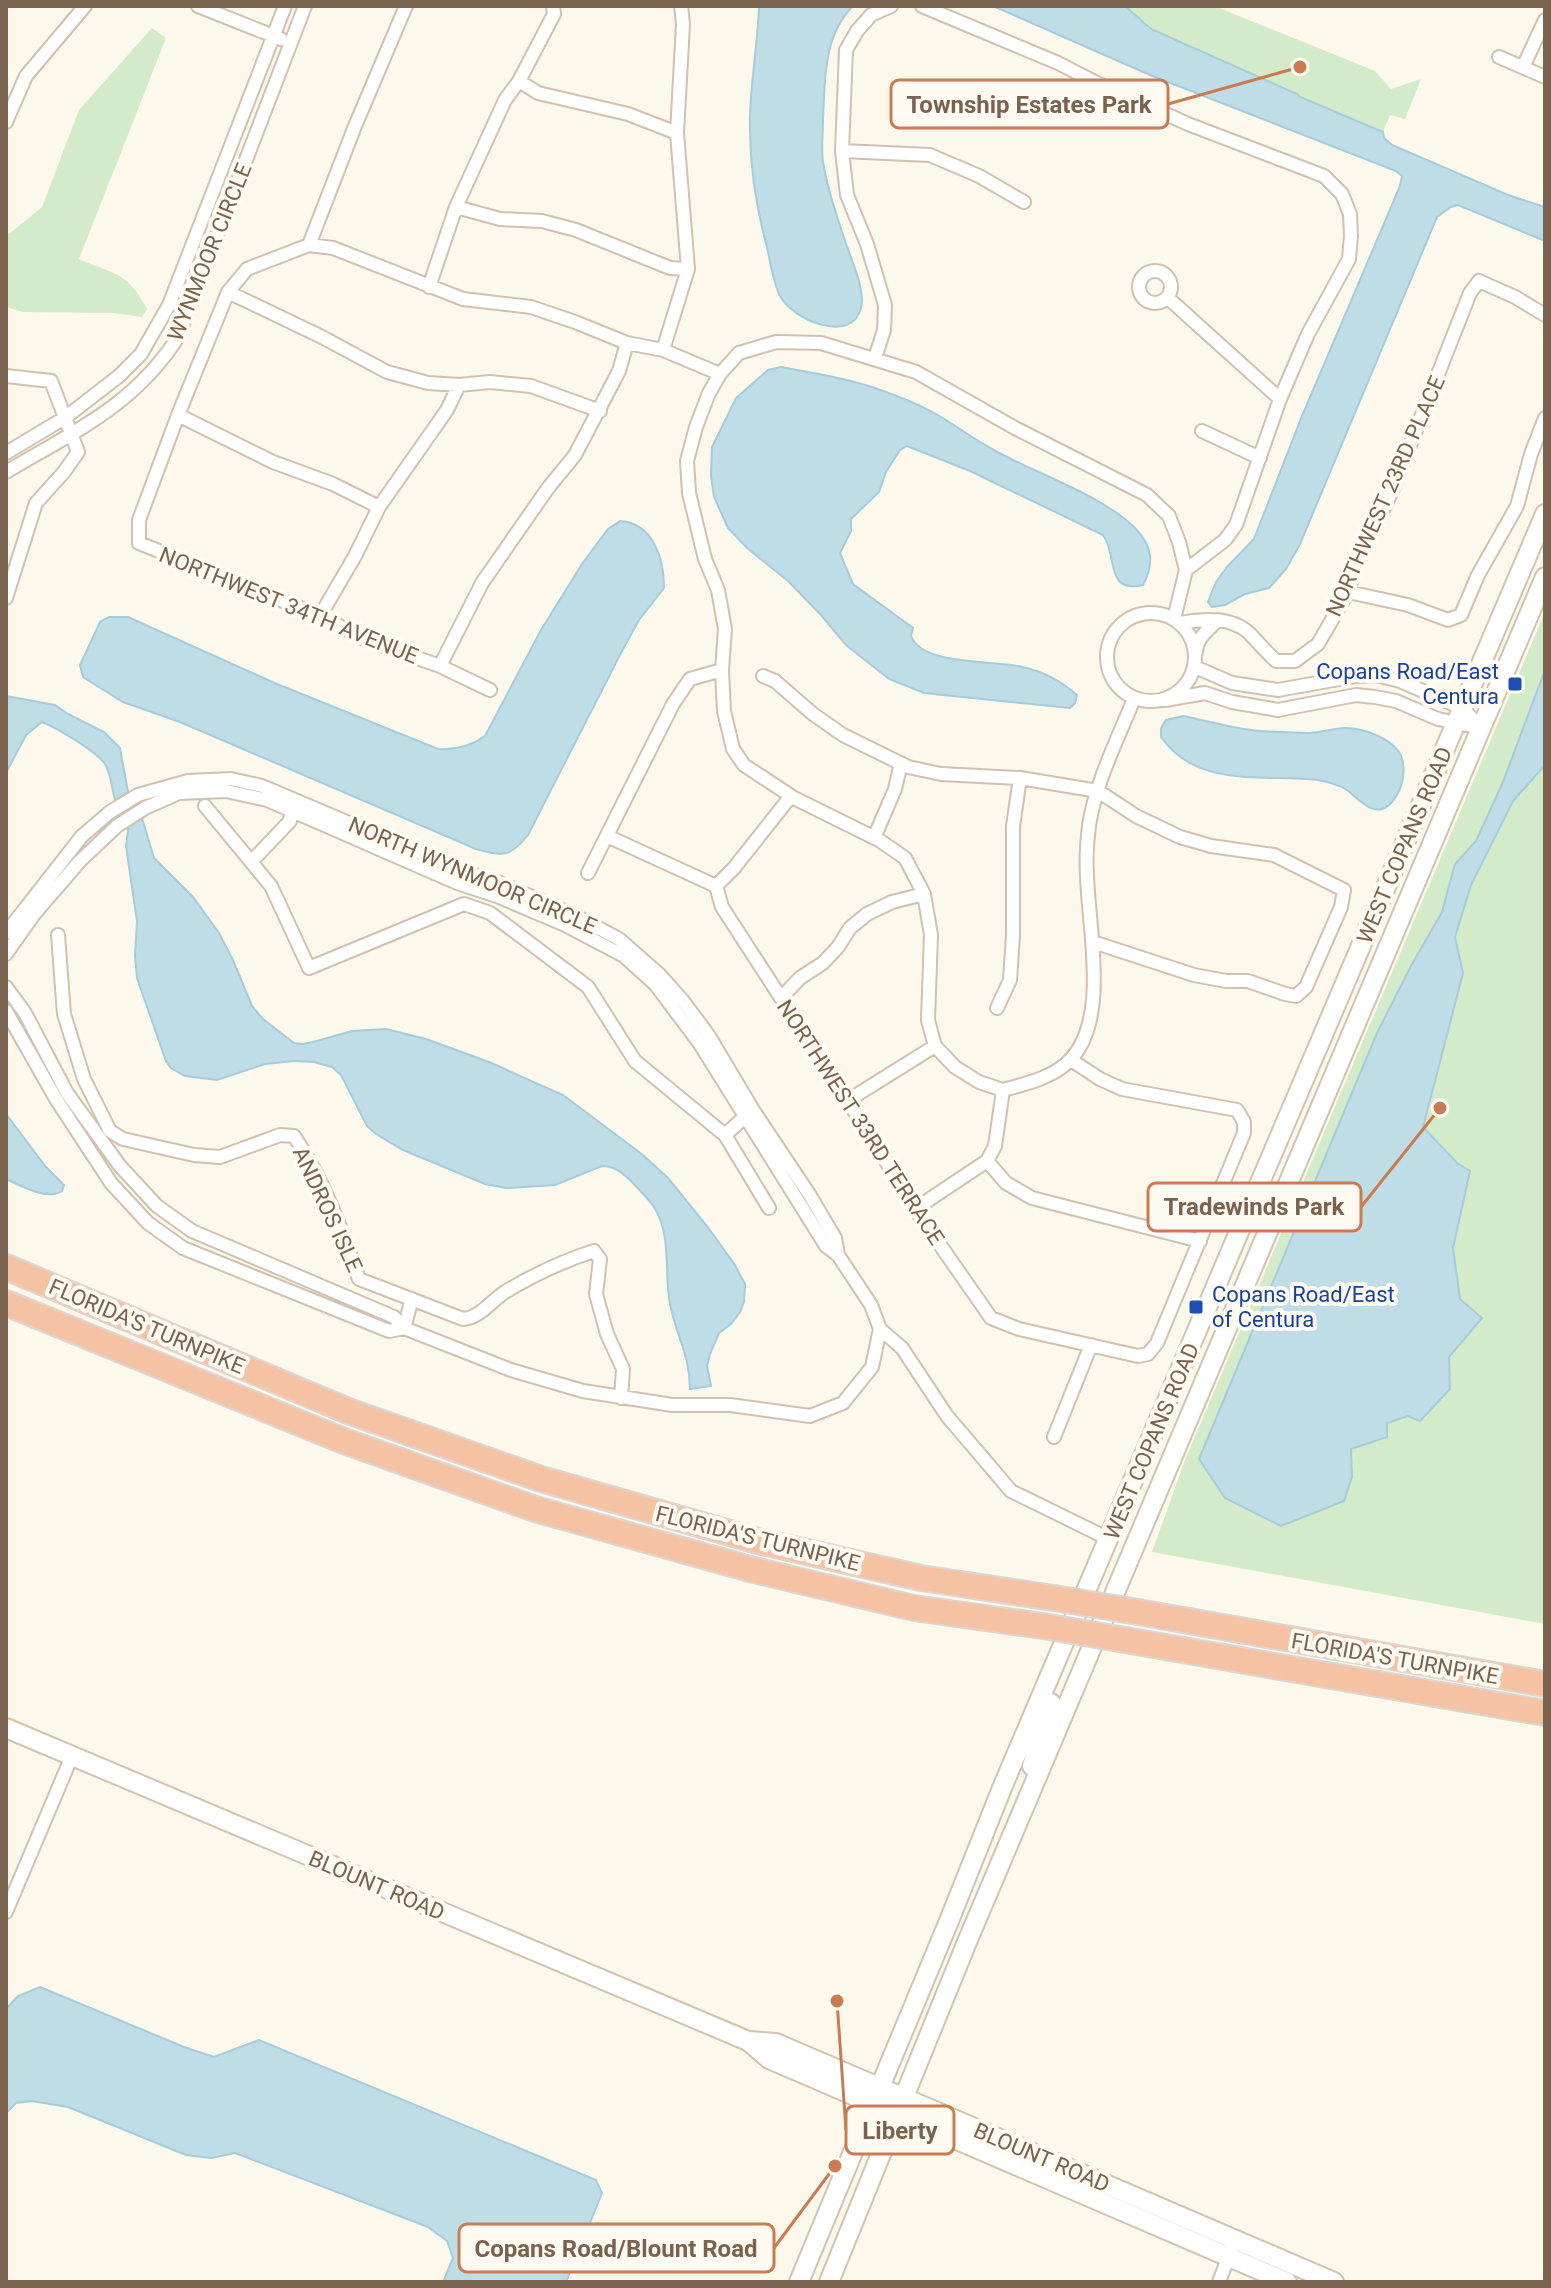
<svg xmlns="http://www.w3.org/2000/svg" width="1551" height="2288" viewBox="0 0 1551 2288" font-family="Roboto,sans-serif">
	<rect width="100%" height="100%" fill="#fdf8ec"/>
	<path fill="#d3ebc9" d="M1214,6l161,65 16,18 30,-10 -16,40 -15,-4 -7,17 -83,-35 -3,-3 -146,-65 -26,-22z
		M152,28l14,10 -87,221c37,17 47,11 68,50l-5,8 -28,-4 -91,-1 -17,-5v-74l3,1 33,-27 37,-97z
		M1545,612v1012l-393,-72 33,-92z"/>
	<path fill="#bfdde7" stroke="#a6cbd9" stroke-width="2" d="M759,6h94c-30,30 -28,74 -30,114 0,14 -2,29 0,42 4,26 13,52 21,76 6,19 22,52 17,70 -9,37 -70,12 -82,-14 -6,-14 -9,-32 -12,-47 -12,-43 -18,-88 -17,-132 1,-36 8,-73 9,-109z
		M993,6h132l26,23 146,65 3,3 83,35 1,6 8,7 116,50 37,12v34l-87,-36 -7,2 -14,10 -137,327 -14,25 -17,19 -24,6 -20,11 -13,2 -4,-5 8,-20 11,-15 27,-28 48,-123 98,-230 2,-10 -6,-5 -246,-96z
		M781,367c31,6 61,10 91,20 20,7 43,15 62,26 20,11 38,25 58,36 42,24 111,46 144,80 17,18 18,35 7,56 -39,9 -25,-30 -40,-50l-133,-64 -63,-25 -7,4 -14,22 -7,20 -28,27v12l-11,22 13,31 60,44 -2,8c11,30 84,24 111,31 20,4 39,14 55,28l-2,8 -5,5 -146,-15 -35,-14 -43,-34 -25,-30 -33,-34 -41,-33 -19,-20 -14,-31 -3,-21 1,-29 24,-49 32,-28z
		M620,521c34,2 44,39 44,67l-25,32 -16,29 -95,186c-18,23 -26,21 -52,14l-296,-127 -57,-20 -40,-25 -3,-12 20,-43 9,-5h19l149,67 161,65c17,1 33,-3 47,-13l56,-106 41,-66 26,-35z
		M1545,670v95l-32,36 -42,84 -16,52 8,36 -40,154 34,36 13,8 -17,77 7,51 22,19 -33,39 1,32 -30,32 -12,-5 -21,7v14l-36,12 1,28 -8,24 -63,25 -56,-28 -26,-39 178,-426 34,-67 31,-54 13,-48 21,-23 27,-59z
		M6,696l49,9 13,9 36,18 16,16 8,44 -13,8c-3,-11 -4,-26 -10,-36 -9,-13 -48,-36 -63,-42l-16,13 -20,38z
		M1183,716c26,5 50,13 77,15 16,1 33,2 49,2 12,0 24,-5 36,-5 19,0 55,12 58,35 2,15 -1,27 -11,39 -16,19 -32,-2 -45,-12 -9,-6 -18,-8 -29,-10 -53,-6 -121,9 -157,-43v-9l5,-8z
		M141,815l13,43 39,39 26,36 14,27 19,46 11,13 31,24 9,1 10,-2 39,-11 34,-2 40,10 63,23 74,33 80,60 25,23 39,48 28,39 10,19 -1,18 -4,10 -9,12 -12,9 -9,21 -3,12 4,20 -21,3c0,-34 -14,-54 -20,-85 -6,-31 2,-69 -16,-97 -6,-9 -14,-16 -21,-24 -9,-9 -18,-17 -31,-17l-47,19 -49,3 -21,-4 -82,-34 -27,-16 -9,-8 -26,-51 -9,-8 -18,-5 -20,-1 -29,3 -48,16 -32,-4 -14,-8 -5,-7 -29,-83 -2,-22 2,-35 -11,-75 3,-23z
		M6,1114l40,53 18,18 -2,6c-15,10 -40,-5 -56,-12z
		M40,1987l144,60 30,10 45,-17 337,140 6,13 -36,89h-123l10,-24 -6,-17 -19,-14 -193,-74 -24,5 -25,-3 -118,-48 -36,-6 -16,2 -10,10v-104l12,-13z"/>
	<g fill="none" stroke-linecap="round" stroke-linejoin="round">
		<defs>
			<path id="street" d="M198,6l83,33
				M922,6l136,57 39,20 91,41 136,52 18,18 8,20 1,22 -2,23 -41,75 -28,65 -44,126 -11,15 -39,30
				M1499,57l46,20
				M1523,67l22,-47
				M519,81l19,12 90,21 49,19
				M6,122l20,-46 59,-70
				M842,151l88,4 49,21 45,26
				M456,207l44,12 42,2 34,9 94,38 18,1
				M309,245l46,-119 51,-120
				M1139 287a16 16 0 1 1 32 0a16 16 0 1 1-32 0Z
				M429,287l27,-80 49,-107 14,-19 35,-67 -1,-8
				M228,292l94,45 65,35 41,11 31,2 31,-3 41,4 69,25
				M1168,298l112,101
				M663,350l25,-81 -11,-136 6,-109 -2,-18
				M875,358l9,-28 1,-25 -18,-61 -20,-49 -5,-44 4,-101 11,-19 14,-16 20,-9
				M6,376l45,5 27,71 -14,20 -28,31 -30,95
				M178,415l95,47 60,22 46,23
				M1202,431l58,27
				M6,453l60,-36 53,-41 22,-22 28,-49 116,-299
				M6,472c67,-40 128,-66 172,-135l127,-331
				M1348,592l60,13 40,15 13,-5 17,-40 39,-69 14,-52 14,-36
				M1107 657a44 44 0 1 1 88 0a44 44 0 1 1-88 0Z
				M320,616l35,-60 24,-49 68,-97 12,-25
				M1180,623c22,-4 51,-7 69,10 9,9 17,19 27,28h19l23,-17 30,-52 8,-26 36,-75 78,-198 9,-12 36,16 30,18
				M1196,652c1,-15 12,-22 22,-32
				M440,666l42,-83 66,-95 27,-33 44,-84 8,-28
				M1195,667l37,16 46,7 78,-14 20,-1 24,6 62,27 19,20
				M763,676l12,5 38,33 30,21 65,32 33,7 79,4 78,13 38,25 44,21 31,9 63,9 70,35 -3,17 -35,80 -10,9 -11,-2 -37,-13h-22l-32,-6 -101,-33
				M490,690l-50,-24 -74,-26 -46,-24 -181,-73v-23l39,-105 50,-123 19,-23 62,-24 24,3 130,51 68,8 44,15 52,21 36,7 57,24
				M1165,700l40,-7 27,9 46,8 78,-15 19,2 21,4 42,18 43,9
				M205,806l66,80 38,82 155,-64 26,9 98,74 47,74 90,74 25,-23
				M607,836l109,50 6,21 153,236 40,66 76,109 28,11 119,27 10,-2 9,-11 87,-210v-11l-7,-12 -115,-21 -22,-10 -29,-19
				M874,838l21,-49 6,-26
				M251,862l39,-41 2,-15
				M588,873l85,-169 17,-25 32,-9
				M716,886l18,-18 57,-72
				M6,933l76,-97 28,-24 28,-17 50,-14 43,-2 31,7 200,85 38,12 76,33 43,23 41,36 23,26 26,35 44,74 56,84 26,44 3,17
				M58,935l6,79 20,65 26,52 13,8 71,16 26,2 60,-22 14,1c29,43 48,94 65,143l104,40c17,-1 28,-18 42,-27 28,-17 58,-31 89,-41l6,8 -4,35 11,40 16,35 -2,29
				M6,954l29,-41 45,-52 37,-35 28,-18 34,-15 47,-2 41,9 190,83 40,13 68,29 59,31 31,28 45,60 126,202 12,9 33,50 9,24 -8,38 -29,36 -33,13 -80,-11h-58l-89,-14 -72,-21 -107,-42 -10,-11 -202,-86 -35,-25 -37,-40 -53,-73 -42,-80 -19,-26
				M781,998l19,-20 23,-15 15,-16 12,-19 17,-14 25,-12 32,-8
				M997,1008l13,-28 3,-45v-109l7,-48
				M6,1011l50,88 55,84 37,40 35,25 206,83 15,-3
				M1003,1090l-24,-8 -24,-15 -20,-21 -7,-26 3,-85 -7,-41 -19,-36 -26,-18 -85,-42 -50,-33 -11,-16 -9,-38 -2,-41 3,-41 -7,-39 -13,-31 -16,-66 -2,-32 9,-34 13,-34 11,-19 19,-21 37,-11 45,1 95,29 99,56 132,67 22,21 10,26 7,28 -12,49
				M847,1101l88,-55
				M725,1135l44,73
				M987,1161l19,22 26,15 168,43
				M915,1209l72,-48 8,-15 8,-56c22,-6 50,-12 67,-30 40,-41 18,-133 17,-185 -1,-15 0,-33 2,-49 6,-42 29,-88 45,-127
				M404,1328l8,-29
				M880,1329l22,19 45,68 64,75 98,48
				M1054,1437l37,-92
				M6,1912l66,-156
				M1219,2282l12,-32"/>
			<path id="secondary" d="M6,1728l742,313 21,18 518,223
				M1032,1766l19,-63
				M748,2041l28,2 558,239
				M799,2282l150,-361 53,-133 543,-1274
				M829,2282l138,-340 578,-1365"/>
			<path id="highway" d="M6,1267l342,144 193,68 217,62 163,37 133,20
				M6,1303l338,138 191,68 215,60 164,39 129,18
				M1138,1612l407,72
				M1125,1640l420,73"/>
		</defs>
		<use href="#street" stroke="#d0c1b0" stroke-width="16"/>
		<use href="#secondary" stroke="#d3c2ae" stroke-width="22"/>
		<use href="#highway" stroke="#dcd6d1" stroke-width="28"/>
		<use href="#street" stroke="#fff" stroke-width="12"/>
		<use href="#secondary" stroke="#fff" stroke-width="18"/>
		<use href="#highway" stroke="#f5c2a4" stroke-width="24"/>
		<defs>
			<path id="highway-bridge" d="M1054,1598l84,14
				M1043,1626l82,14"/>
		</defs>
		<use href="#highway-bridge" stroke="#dcd6d1" stroke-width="28" stroke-linecap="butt"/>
		<use href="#highway-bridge" stroke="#f5c2a4" stroke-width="24"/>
	</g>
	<g fill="#1a4fb4" stroke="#fffbf2" stroke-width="3">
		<rect x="1507" y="676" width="16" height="16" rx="4"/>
		<rect x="1188" y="1299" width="16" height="16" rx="4"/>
	</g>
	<g text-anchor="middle" stroke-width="8" stroke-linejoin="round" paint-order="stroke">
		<g font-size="22" fill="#79624e" stroke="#fffbf2">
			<text transform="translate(209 252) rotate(-68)" y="8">WYNMOOR CIRCLE</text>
			<text transform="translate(1385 496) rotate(-66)" y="8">NORTHWEST 23RD PLACE</text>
			<text transform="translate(289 605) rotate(22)" y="8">NORTHWEST 34TH AVENUE</text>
			<text transform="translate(1404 845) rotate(-67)" y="8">WEST COPANS ROAD</text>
			<text transform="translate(473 875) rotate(23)" y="8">NORTH WYNMOOR CIRCLE</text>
			<text transform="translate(861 1122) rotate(57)" y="8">NORTHWEST 33RD TERRACE</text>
			<text transform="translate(328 1209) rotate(65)" y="8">ANDROS ISLE</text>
			<text transform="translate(147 1326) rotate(23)" y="8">FLORIDA'S TURNPIKE</text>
			<text transform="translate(1151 1441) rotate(-67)" y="8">WEST COPANS ROAD</text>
			<text transform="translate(758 1538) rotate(14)" y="8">FLORIDA'S TURNPIKE</text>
			<text transform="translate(1395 1658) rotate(10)" y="8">FLORIDA'S TURNPIKE</text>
			<text transform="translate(377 1885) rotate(23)" y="8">BLOUNT ROAD</text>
			<text transform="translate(1042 2157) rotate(23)" y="8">BLOUNT ROAD</text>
		</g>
		<g font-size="22" fill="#164399" stroke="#fffbf2" text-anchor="end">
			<text x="1499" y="679">Copans Road/East<tspan x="1499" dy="25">Centura</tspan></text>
			<text x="1212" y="1302" text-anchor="start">Copans Road/East<tspan x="1212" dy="25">of Centura</tspan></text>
		</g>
	</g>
	<path fill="none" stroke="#c97b52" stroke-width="3" d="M1300 67L1168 104M1440 1108L1361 1207M837 2001L846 2130M835 2166L774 2248"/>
	<g fill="#c97b52" stroke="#fffbf2" stroke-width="3">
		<circle cx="1300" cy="67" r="8"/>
		<circle cx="1440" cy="1108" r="8"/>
		<circle cx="837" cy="2001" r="8"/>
		<circle cx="835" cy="2166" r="8"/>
	</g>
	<g fill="#fffbf2" stroke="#c97b52" stroke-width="3">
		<rect x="891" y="80" width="277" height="48" rx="8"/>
		<rect x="1148" y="1183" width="213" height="48" rx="8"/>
		<rect x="846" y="2106" width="108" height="48" rx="8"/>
		<rect x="459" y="2224" width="315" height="48" rx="8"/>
	</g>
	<g font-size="24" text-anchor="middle" font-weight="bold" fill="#79624e">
		<text x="1029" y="113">Township Estates Park</text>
		<text x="1254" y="1215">Tradewinds Park</text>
		<text x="900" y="2139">Liberty</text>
		<text x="616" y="2257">Copans Road/Blount Road</text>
	</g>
	<rect width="1551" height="2288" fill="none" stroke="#79624e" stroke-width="16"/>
</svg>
